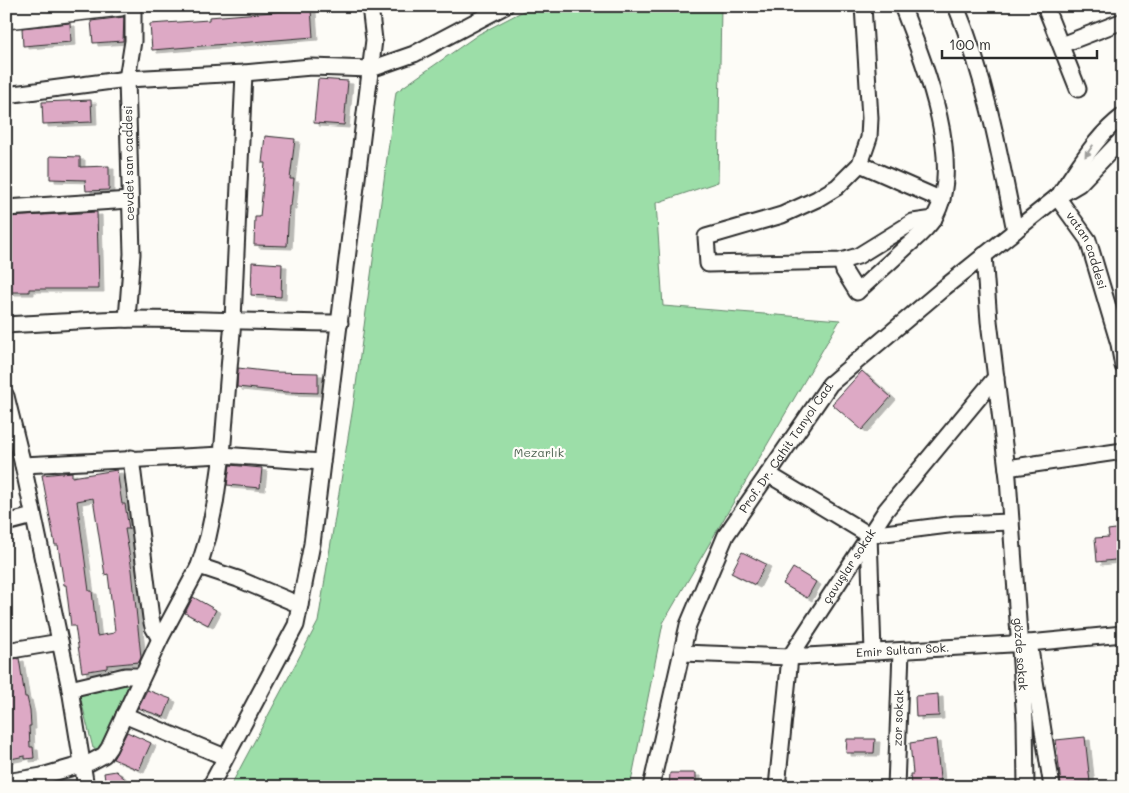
<svg xmlns="http://www.w3.org/2000/svg" width="1129" height="793" viewBox="0 0 1129 793" font-family="Mali,sans-serif">
	<defs>
		<filter id="shadow"><feDropShadow dx="5" dy="3" stdDeviation="0" flood-color="#0004"/></filter>
	</defs>
	<rect width="100%" height="100%" fill="#fdfcf7"/>
	<filter id="ink" filterUnits="userSpaceOnUse"><feTurbulence type="fractalNoise" baseFrequency=".02" numOctaves="2"/><feDisplacementMap in="SourceGraphic" scale="10" xChannelSelector="R" yChannelSelector="G"/><feConvolveMatrix kernelMatrix="1 2 1 2 8 2 1 2 1" color-interpolation-filters="sRGB"/></filter>
	<g filter="url(#ink)">
		<path fill="#9cdea8" stroke="#64846a" d="M533,6h188l-3,176 -62,21 7,103 177,14 -177,303 -33,164h-400l88,-165 35,-215 43,-315 83,-58z
			M124,679l5,5 -30,65 -6,-1 -14,-56z"/>
		<path fill="#dda9c5" stroke="#2b2b2b" fill-rule="evenodd" filter="url(#shadow)" d="M311,9l2,28 -161,13 -2,-26 59,-4v-3z
			M124,17l-1,24 -30,2 -2,-22z
			M70,23l1,19 -48,4 -1,-18z
			M318,79l30,2 -4,44 -30,-2z
			M91,100l1,22 -49,2 -1,-22z
			M265,136l30,3 -5,40h4l-3,27h-2l-2,40 -33,-1 1,-28h5l5,-54h-3z
			M50,156l30,1v10l29,-1v24l-23,1 -1,-11 -35,-1z
			M97,212l2,77h-70v3h-23v-75z
			M252,262l30,2 -1,33 -30,-2z
			M238,368l36,4 44,1v20l-32,-1 -49,-5z
			M862,371l29,26 -29,33 -30,-26z
			M230,465l32,3 -2,20 -33,-3z
			M117,470l5,34h3l4,25h-4l7,41 9,87 -2,5 -32,3v3l-25,4 -7,-46h-4l-5,-41h-2l-6,-40h-3l-13,-70 30,-3v5zM93,498l12,77 3,-1 7,57 -1,2 -17,3 -5,-45h-3l-12,-90z
			M1123,528v31l-26,3 -2,-24 14,-1 -1,-7z
			M742,552l24,12 -11,21 -24,-12z
			M793,568l23,14 -9,16 -24,-14z
			M193,597l23,13 -8,15 -23,-12z
			M19,658l6,39h2l3,13 1,16h-2l1,21h3l1,11 -9,1v-3l-19,4v-100z
			M147,690l24,9 -7,18 -26,-9z
			M938,694l1,22 -23,1 -1,-21z
			M127,732l24,11 -12,27 -26,-11z
			M1085,737l5,45 -29,3 -5,-45z
			M847,739h28l-1,14h-28z
			M936,739l5,48h-30l-1,-13h3l-3,-31z
			M116,771l18,16h-28l-2,-14z
			M670,773h26v14h-27z"/>
		<g fill="none" stroke-linecap="round" stroke-linejoin="round">
			<defs>
				<g id="minor">
					<path d="M863,6l7,112 -1,20 -9,26 -23,23 -20,12 -35,16 -76,22 2,27 133,-3 17,-5 55,-34 21,-3"/>
					<path d="M956,6c30,73 44,149 59,225"/>
					<path d="M1045,6l33,83"/>
					<path d="M1061,45l62,-24"/>
					<path d="M6,95l121,-16 117,-6 67,-6 60,2 43,-15 91,-48"/>
					<path d="M860,164l82,36"/>
					<path d="M1061,192c19,-27 35,-56 62,-76"/>
					<path id="s1" d="M1057,197l31,43 31,104 4,22"/>
					<path d="M6,208l124,-8"/>
					<path id="s2" d="M984,255l5,66 19,157 17,243 1,66"/>
					<path d="M841,261l3,10 13,21c16,-15 32,-29 48,-44 10,-9 22,-18 29,-30 32,-54 -11,-158 -32,-212"/>
					<path d="M127,319l5,-65 -5,-175 6,-38v-35"/>
					<path d="M6,325c41,-2 82,-5 123,-6 70,0 140,3 211,4"/>
					<path d="M6,396l17,69 47,224 16,98"/>
					<path d="M131,458l20,160 2,9 7,12"/>
					<path d="M23,465l199,-10 100,7"/>
					<path d="M1007,468l116,-17"/>
					<path d="M768,474l101,61 87,-11 55,-2"/>
					<path d="M6,523l27,-7"/>
					<path d="M869,535l4,117"/>
					<path d="M199,566l39,13 62,26"/>
					<path d="M1029,643l23,144"/>
					<path d="M6,651l54,-9"/>
					<path id="s3" d="M682,653l108,4 239,-14 94,-9"/>
					<path d="M70,689l55,-13h17"/>
					<path d="M124,715l101,42"/>
					<path d="M6,782l36,-6 49,-14 13,-7 5,-7 51,-109 39,-73 9,-29 7,-33 7,-49 11,-135 11,-247"/>
					<path d="M210,787l86,-162 16,-81 62,-504 -4,-34"/>
					<path id="s4" d="M651,787l37,-162 38,-90 104,-151 115,-97 112,-90 22,-13 44,-46"/>
					<path id="s5" d="M777,787l13,-130 96,-147 110,-133"/>
					<path id="s6" d="M896,787l5,-136"/>
				</g>
				<path id="major" d="M6,19l115,-13"/>
			</defs>
			<use href="#minor" stroke="#2b2b2b" stroke-width="19"/>
			<use href="#major" stroke="#2b2b2b" stroke-width="22"/>
			<use href="#minor" stroke="#fdfcf7" stroke-width="15"/>
			<use href="#major" stroke="#fdfcf7" stroke-width="19"/>
		</g>
		<defs><path id="oneway-solid" d="M-6-.8H1V-3.2L6.5 0L1 3.2V.8H-6Z" transform="scale(1.25)"/></defs>
		<use fill="#9e9e9b" href="#oneway-solid" transform="translate(1089 151) rotate(124)"/>
	</g>
	<g text-anchor="middle" stroke-width="4.5" stroke-linejoin="round" paint-order="stroke">
		<g font-size="12" fill="#2b2b2b" stroke="#fdfcf7">
			<text transform="translate(129 163) rotate(-91)" y="4">cevdet san caddesi</text>
			<text dy="4" stroke="none"><textPath href="#s1" startOffset="62">vatan caddesi</textPath></text>
			<text dy="4" stroke="none"><textPath href="#s4" startOffset="371">Prof. Dr. Cahit Tanyol Cad.</textPath></text>
			<text dy="4" stroke="none"><textPath href="#s5" startOffset="239">çavuşlar sokak</textPath></text>
			<text dy="4" stroke="none"><textPath href="#s3" startOffset="221">Emir Sultan Sok.</textPath></text>
			<text dy="4" stroke="none"><textPath href="#s2" startOffset="401">gözde sokak</textPath></text>
			<text dy="4" stroke="none"><textPath href="#s6" startOffset="69">zor sokak</textPath></text>
		</g>
		<g font-size="12" fill="#4d6150" stroke="#fdfcf7">
			<text x="539" y="457">Mezarlık</text>
		</g>
	</g>
	<rect width="1129" height="793" fill="none" stroke="#fdfcf7" stroke-width="25"/>
	<rect x="12" y="12" width="1104" height="768" fill="none" stroke="#2b2b2b" stroke-width="2" filter="url(#ink)"/>
	<path d="M942 50v8h155v-8" fill="none" stroke="#2b2b2b" stroke-width="2.5"/>
	<text x="949" y="50" font-size="15" fill="#2b2b2b" stroke="#fdfcf7" stroke-width="4" paint-order="stroke">100 m</text>
</svg>
